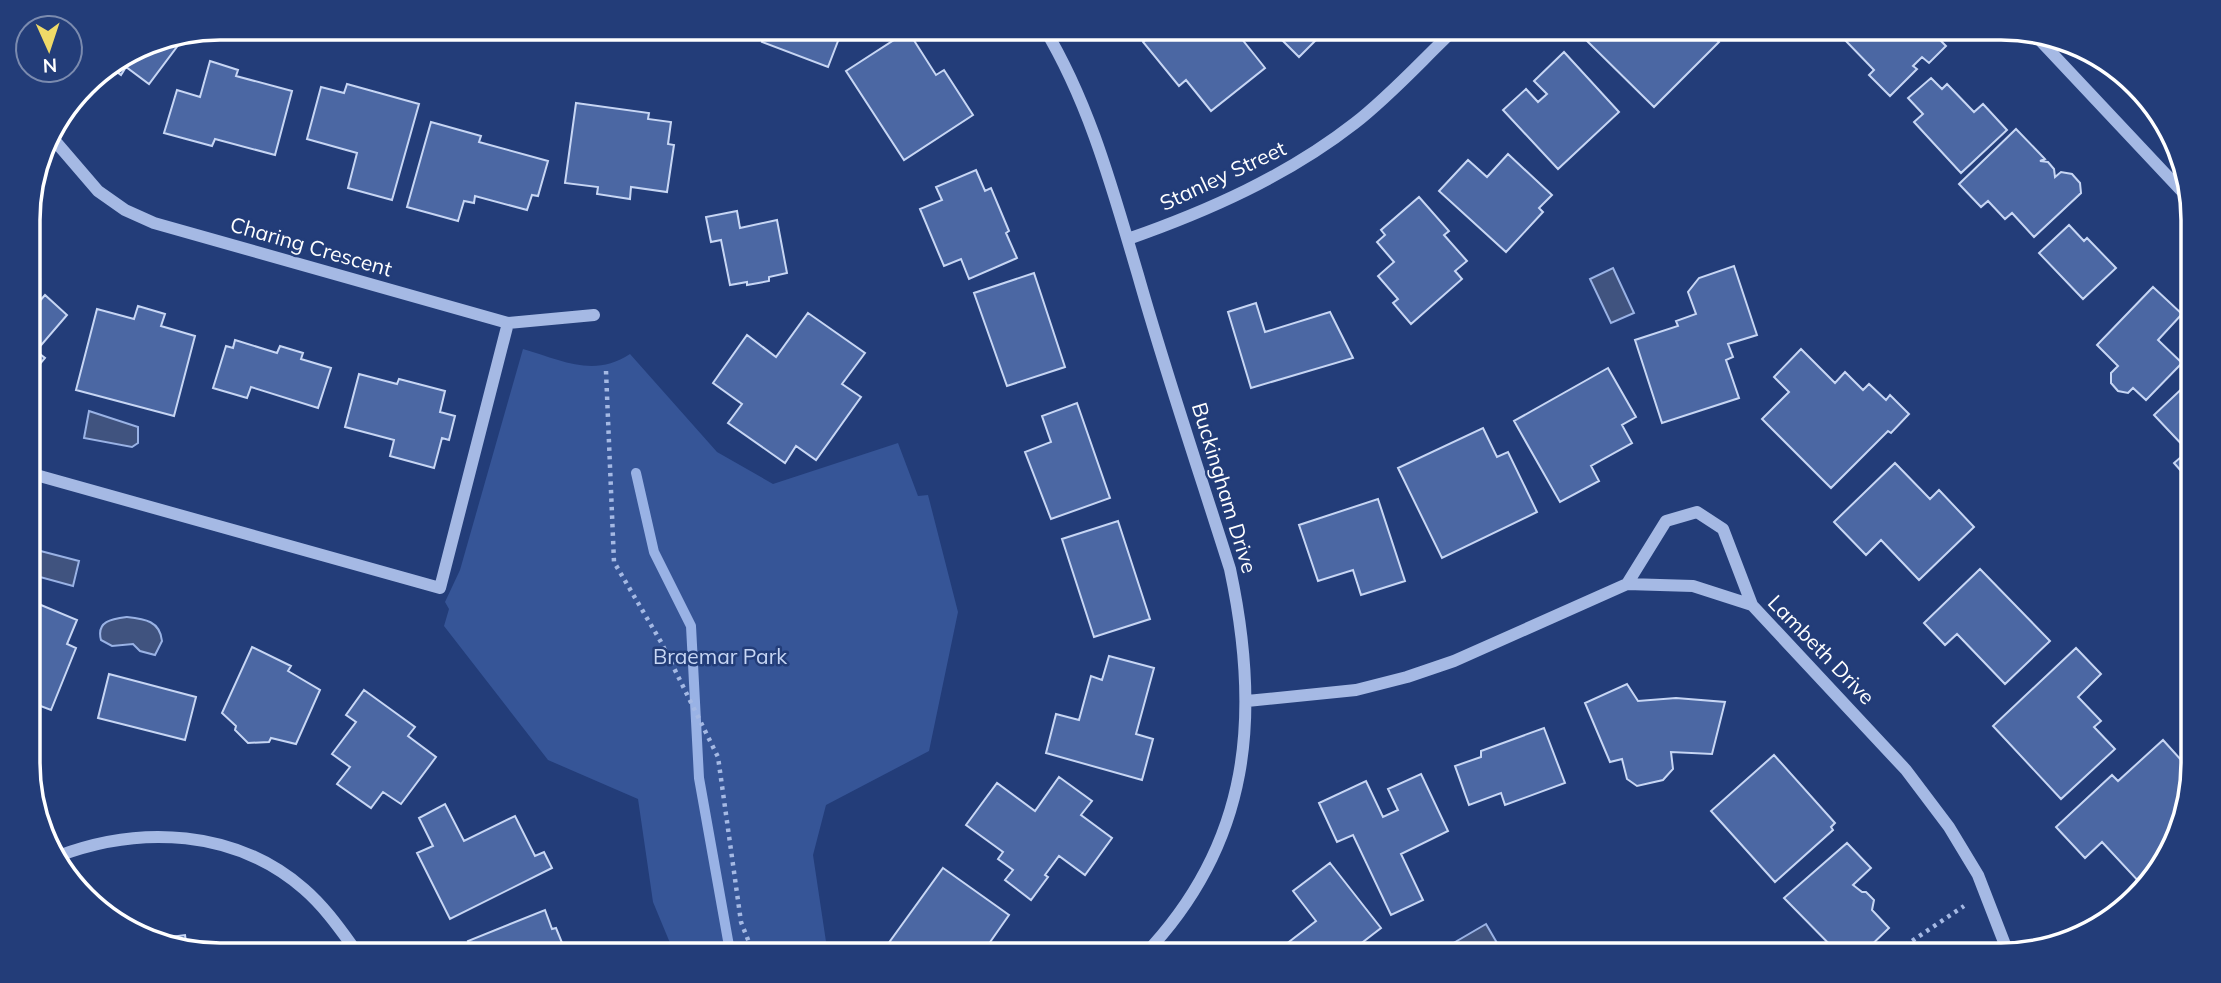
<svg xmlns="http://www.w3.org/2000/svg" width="2221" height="983" viewBox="0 0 2221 983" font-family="Mulish,sans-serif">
	<rect width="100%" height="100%" fill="#233d79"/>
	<path fill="#365597" d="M523,349c38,11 71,29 107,5l87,98 56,32 125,-41 20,53 10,-1 30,117 -29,139 -103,54 -13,50 15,100h-153l-22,-53 -15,-103 -90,-39 -104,-134 5,-17 -4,-7 15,-32z"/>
	<path fill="#40537f" stroke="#99b2e5" stroke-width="2" d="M1613,268l21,45 -23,10 -21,-44z
		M89,411l49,16v16l-6,4 -48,-9z
		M29,548l50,13 -6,25 -44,-12z
		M127,617c18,2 33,4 35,24l-7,14 -15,-4 -7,-7 -21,2 -11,-6c-5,-19 11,-21 26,-23z
		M1486,924l18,31h-71z"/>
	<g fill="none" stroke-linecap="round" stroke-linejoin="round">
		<path stroke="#99b2e5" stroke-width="10" d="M636,473l18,79 37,74 8,152 30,168 4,9"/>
	</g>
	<path fill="#4b67a3" stroke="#c7d6f4" stroke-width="2" d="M767,28h76l-15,39 -66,-25z
		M1161,28h72l32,40 -54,43 -25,-31 -7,6 -36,-44z
		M1270,28h58l-29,29z
		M1598,28h34l3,3 3,-3h66l15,14 -65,65 -68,-67z
		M1853,28h6l4,4 4,-4h61l18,18 -17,17 -7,-6 -9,9 4,3 -27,27 -21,-21 5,-5 -31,-32z
		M908,31l28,44 8,-5 29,45 -69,45 -58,-89z
		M177,37l5,3 -33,44 -23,-17 -5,8 -12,-9 38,-23z
		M1564,52l55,60 -61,57 -55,-59 23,-21 12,13 9,-8 -13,-13z
		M210,61l28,9 -2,6 56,15 -17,64 -60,-16 -3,7 -48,-13 13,-43 23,7z
		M1931,78l11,11 5,-5 27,28 9,-8 24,26 -46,43 -47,-51 9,-8 -15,-16z
		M347,84l72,20 -27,96 -44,-12 9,-35 -50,-14 14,-52 23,6z
		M576,103l73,10 -1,6 23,3 -3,22 6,1 -7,47 -36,-5 -1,12 -33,-5 1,-7 -33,-4z
		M431,122l50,14 -2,6 69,19 -10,35 -6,-1 -5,15 -52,-14 -1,7 -10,-2 -6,20 -51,-14z
		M2016,129l29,30 -5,2 8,1 6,7 1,8 6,-5 11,2 8,9 1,10 -47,44 -22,-24 -7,6 -17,-18 -7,6 -22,-23z
		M1508,154l44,41 -13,13 4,4 -37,40 -67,-61 29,-31 19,17z
		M976,170l9,21 6,-3 18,43 -3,2 11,25 -48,21 -8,-20 -17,7 -24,-57 22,-9 -6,-13z
		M1419,197l30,34 -5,4 23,26 -12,10 7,8 -51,45 -18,-21 5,-4 -20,-23 16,-14 -17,-20 8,-7 -4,-5z
		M737,211l3,17 37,-8 10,53 -18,4v4l-22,4v-3l-17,3 -9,-45 -10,2 -5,-25z
		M2069,225l15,16 3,-3 29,30 -33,31 -44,-46z
		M1734,266l23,69 -29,9 5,13 -7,3 13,38 -77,25 -27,-83 43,-14 -2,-5 20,-7 -8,-22 11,-14z
		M29,269l11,10 -11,14z
		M1034,273l31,94 -58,19 -33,-93z
		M2153,287l29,27 -24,26 24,23 -36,37 -13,-12 -5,5 -10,-2 -7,-8v-10l7,-7 -21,-21z
		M29,295l9,8 7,-8 22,20 -31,36 9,7 -16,19z
		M1256,303l9,29 65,-20 23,46 -102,30 -23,-76z
		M138,306l27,8 -4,12 34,10 -21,80 -98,-26 21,-81 37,10z
		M808,313l57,40 -23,31 19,13 -45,63 -20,-14 -11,17 -57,-40 14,-19 -29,-21 34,-48 29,22z
		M235,340l42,13 3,-7 23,7 -2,6 30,9 -13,40 -67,-21 -4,11 -34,-10 13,-42 7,2z
		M1801,349l34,34 10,-11 18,18 6,-6 17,16 4,-5 19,19 -18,19 -3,-2 -57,57 -69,-69 27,-27 -15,-15z
		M1608,368l28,49 -14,8 10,18 -41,23 8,15 -39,21 -46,-81z
		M359,374l38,10 2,-5 46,12 -5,21 15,4 -6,24 -7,-2 -8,30 -44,-12 4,-16 -49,-13z
		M2192,379v100l-2,2 -16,-18 14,-12 -34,-36z
		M1077,403l33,95 -59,21 -26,-67 26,-10 -9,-26z
		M1483,428l14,29 11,-5 29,60 -95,46 -44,-90z
		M1895,463l35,36 9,-9 35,37 -55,53 -38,-40 -15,15 -32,-33z
		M1378,499l27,82 -44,14 -8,-25 -35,11 -19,-56z
		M1118,521l32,98 -56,18 -32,-98z
		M1980,569l70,72 -45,43 -48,-50 -12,11 -21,-22z
		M29,600l48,20 -10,24 9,4 -25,62 -21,-8z
		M252,647l39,19 -3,5 32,19 -24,54 -25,-6 -2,4 -21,1 -13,-13 1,-4 -14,-13z
		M2076,648l25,26 -23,23 23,24 -7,6 21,22 -54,50 -68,-73z
		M1109,656l45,12 -18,66 17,5 -11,41 -96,-27 10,-39 23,6 12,-44 11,4z
		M109,674l87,23 -11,43 -87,-22z
		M1627,684l11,17 38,-3 49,4 -13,52 -41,-2 2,17 -10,11 -26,6 -10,-7 -5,-20 -12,3 -25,-59z
		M364,690l51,37 -7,9 28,21 -35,47 -18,-12 -12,16 -34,-24 13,-17 -18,-13 24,-32 -10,-7z
		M1544,728l21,55 -60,22 -4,-12 -32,12 -14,-39 26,-9v-6z
		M2163,740l28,31 -8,10 5,6 -10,49 -37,48 -39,-42 -17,16 -29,-31 56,-52 6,6z
		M1774,755l61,68 -4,4 2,3 -58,52 -64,-71z
		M1421,774l27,57 -47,23 22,46 -32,15 -38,-80 -16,7 -18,-39 47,-22 17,36 15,-7 -10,-21z
		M1059,777l33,24 -11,14 31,23 -27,37 -26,-19 -14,19 3,2 -17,23 -26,-20 8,-10 -15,-11 5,-7 -37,-27 31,-42 38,28z
		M445,804l19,37 51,-25 20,40 9,-4 8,16 -102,51 -33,-66 16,-7 -14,-28z
		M1847,843l24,25 -18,17 9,7h4l8,8 -2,10 17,18 -28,27h-21l-56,-57z
		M1330,863l51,65 -35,27h-74l44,-34 -23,-30z
		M943,868l66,47 -28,40h-101z
		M545,910l7,19 4,-1 11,27h-94l-5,-14z
		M185,935l2,13 -40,-8z"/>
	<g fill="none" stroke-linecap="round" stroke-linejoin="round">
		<path stroke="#a5b9e4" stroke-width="4.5" stroke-dasharray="3.5 5" stroke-linecap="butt" d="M606,371l8,191 47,80 57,115 23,165 13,33
			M1891,955l73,-49"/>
		<path stroke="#a5b9e4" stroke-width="12" d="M1044,28c46,76 69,163 94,247 28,99 61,196 92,294 31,145 22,273 -86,386
			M2035,35l156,166
			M49,134l49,57 27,19 29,13 354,100 86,-8
			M1128,239c80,-28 159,-63 227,-116 36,-28 68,-64 101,-95
			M29,473l411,115 68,-265
			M1627,584l39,-63 31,-9 26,17 29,76
			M1247,701l109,-11 51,-13 47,-16 173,-77 66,2 59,19 154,165 43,57 29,48 31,80
			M58,856c82,-31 177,-27 246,33 22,19 38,43 55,66"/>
	</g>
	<g text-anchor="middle" stroke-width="5" stroke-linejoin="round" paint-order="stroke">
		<g font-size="21" fill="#fff" stroke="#233d79">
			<text transform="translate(1223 176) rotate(-25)" y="7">Stanley Street</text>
			<text transform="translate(311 247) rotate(16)" y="7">Charing Crescent</text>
			<text transform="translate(1224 488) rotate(73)" y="7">Buckingham Drive</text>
			<text transform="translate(1821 650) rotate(46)" y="7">Lambeth Drive</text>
		</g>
		<g font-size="21" fill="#c7d6f4" stroke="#233d79">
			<text x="720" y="664">Braemar Park</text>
		</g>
	</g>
	<path d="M0 0H2221V983H0ZM220 40H2001A180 180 0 0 1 2181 220V763A180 180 0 0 1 2001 943H220A180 180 0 0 1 40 763V220A180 180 0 0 1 220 40Z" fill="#233d79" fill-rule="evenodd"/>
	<path fill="none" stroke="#fff" stroke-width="3.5" d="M220 40H2001A180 180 0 0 1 2181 220V763A180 180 0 0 1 2001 943H220A180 180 0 0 1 40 763V220A180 180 0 0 1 220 40Z"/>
	<g transform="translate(49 49) rotate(177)"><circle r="33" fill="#233d79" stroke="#7b8baf" stroke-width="2"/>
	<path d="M0-5L12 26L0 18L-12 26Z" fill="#efda68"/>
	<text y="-10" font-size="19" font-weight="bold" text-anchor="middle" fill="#ffffff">N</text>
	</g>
</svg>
